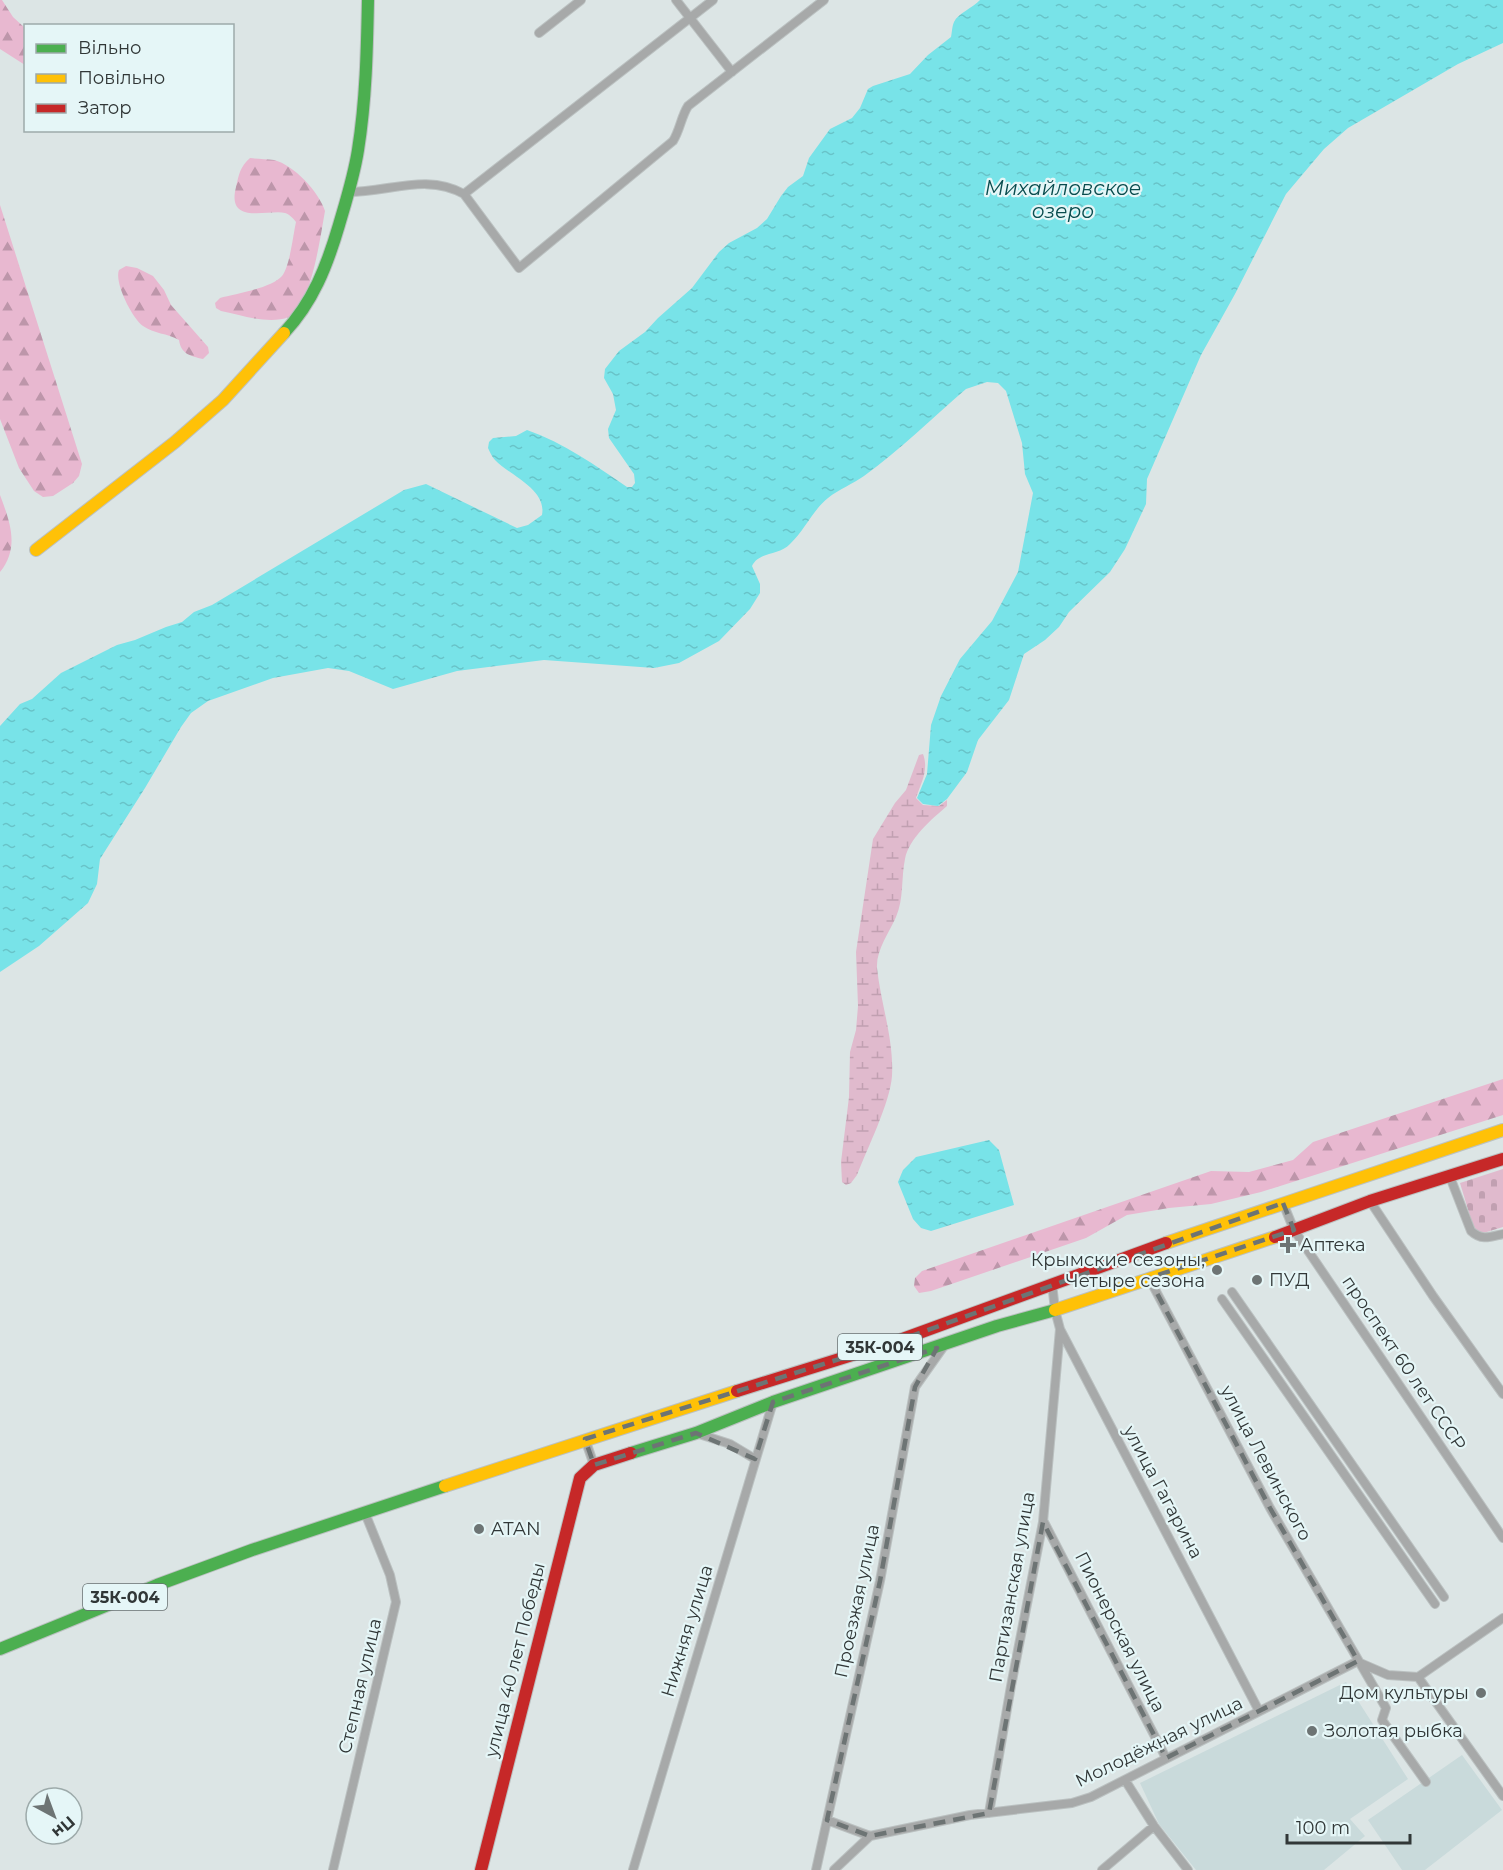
<svg xmlns="http://www.w3.org/2000/svg" width="1503" height="1870" viewBox="0 0 1503 1870" font-family="Montserrat,sans-serif">
	<defs>
		<pattern id="forest-firs" width="22" height="20" patternUnits="userSpaceOnUse" patternTransform="scale(1.5)"><rect width="22" height="20" fill="#e8b8d0"/><path d="M5 1l3.5 6h-7zM16 11l3.5 6h-7z" fill="#bd96aa"/></pattern>
		<pattern id="wetland-marsh" width="20" height="14" patternUnits="userSpaceOnUse" patternTransform="scale(1.5)"><rect width="20" height="14" fill="#e0bacd"/><path d="M1 5h8M5 5V1M11 12h8M15 12V8" fill="none" stroke="#c1a0b1"/></pattern>
		<pattern id="cemetery-stones" width="16" height="16" patternUnits="userSpaceOnUse" patternTransform="scale(1.5)"><rect width="16" height="16" fill="#e0bacd"/><path d="M2 7V4a2 2 0 0 1 4 0v3zM10 15v-3a2 2 0 0 1 4 0v3z" fill="#c1a0b1"/></pattern>
		<pattern id="water-ripples" width="26" height="14" patternUnits="userSpaceOnUse" patternTransform="scale(1.5)"><rect width="26" height="14" fill="#78e3e8"/><path d="M2 4q2-2 4 0t4 0M15 11q2-2 4 0t4 0" fill="none" stroke="#68c3c8"/></pattern>
	</defs>
	<rect width="100%" height="100%" fill="#dce5e5"/>
	<path fill="#c9dadb" d="M1346,1682l62,97 -58,40 15,17 -41,34h-128l-37,-46 -19,-41z
		M1462,1755l40,55 -77,60h-23l-34,-50z"/>
	<path fill="url(#forest-firs)" d="M0,0h2l11,17 12,11v37l-25,-16z
		M250,158c7,1 16,1 24,2 20,5 45,32 51,51 -4,22 -14,97 -36,106 -20,8 -48,-2 -68,-6l-5,-3 -1,-5 5,-5c15,-4 52,-10 62,-22 8,-10 11,-41 14,-54 -3,-4 -7,-8 -11,-9 -16,-4 -59,13 -49,-26 3,-13 4,-20 14,-29z
		M0,205l82,259 -3,12 -6,7 -20,13 -10,1 -9,-6 -15,-23 -19,-49z
		M126,266l11,2 16,8 11,14 7,15 37,42 1,6 -6,6c-13,-3 -22,-5 -24,-19 -12,-7 -25,-6 -36,-14 -11,-8 -29,-44 -24,-56z
		M0,495c10,27 20,52 0,77z
		M1503,1079v36l-242,77 -50,12 -42,4 -42,7 -41,23 -155,53 -12,2 -5,-7 1,-8 7,-7 289,-100 38,1 44,-12 20,-18z"/>
	<path fill="url(#wetland-marsh)" d="M923,754c6,16 -2,29 -7,44l7,7 16,1 8,-6v6c-15,13 -38,32 -42,53 -4,19 -1,40 -9,58 -7,16 -20,33 -19,51 4,37 17,71 15,108 -2,27 -25,73 -35,99l-6,8 -5,2 -4,-3 -1,-20 8,-65 1,-45 6,-22 2,-24 -2,-54 17,-113 22,-36 11,-13 13,-35z"/>
	<path fill="url(#cemetery-stones)" d="M1503,1169v58l-23,7 -7,-8 -13,-43z"/>
	<path fill="url(#water-ripples)" d="M980,0h523v43l-45,21 -110,64 -24,21 -38,45 -51,100 -34,61 -54,124 -1,25 -21,45 -15,23 -41,40 -10,15 -14,13 -21,14 -15,46 -31,40 -11,32 -20,27 -9,7 -15,-2 -6,-6 10,-24 4,-49 10,-29 19,-37 32,-38 26,-49 15,-79 -8,-19 -3,-31 -16,-52 -8,-8 -11,-1 -21,7c-34,29 -66,61 -102,87 -11,8 -25,13 -36,22 -16,13 -23,32 -38,46 -11,12 -31,7 -38,22l8,18v9l-10,16 -31,32 -40,22 -25,5 -110,-8 -87,11 -64,18 -44,-18 -21,-3 -55,10 -65,23 -17,12 -10,14 -36,61 -45,71 -3,25 -9,19 -49,43 -39,26v-246l20,-22 12,-5 29,-26 56,-28 18,-5 31,-13 16,-5 12,-10 18,-7 192,-115 22,-6 91,44 11,-3 14,-10c5,-26 -33,-40 -47,-55 -3,-3 -5,-8 -7,-12l1,-6 4,-4 23,-2 11,-6c37,13 68,35 100,57h5l3,-4 -1,-9 -25,-36 -1,-9 8,-19 -3,-16 -9,-16 1,-9 14,-18 26,-19 13,-14 34,-30 27,-36 10,-9 28,-15 10,-9 14,-23 7,-9 15,-11 6,-18 21,-29 22,-11 8,-10 8,-19 5,-3 37,-12 18,-19 23,-18c1,-4 1,-11 3,-15 4,-9 19,-14 26,-22z
		M989,1140l10,10 15,55 -83,26 -10,-3 -8,-9 -15,-37 5,-12 13,-13z"/>
	<g fill="none" stroke-linecap="round" stroke-linejoin="round">
		<defs>
			<path id="street" d="M676,0l56,72
				M539,33l42,-33
				M349,192c40,0 78,-19 115,2l55,74 154,-127c7,-11 8,-24 15,-35l136,-106
				M464,194l249,-194
				M1450,1177l21,54c11,10 19,6 32,3
				M1370,1201l63,95 70,98
				M1283,1203l11,27 209,308
				M1149,1278l121,230 116,200 -4,12 44,62
				M1052,1283l3,27 5,19 199,382
				M1232,1292l212,305
				M1222,1299l213,305
				M696,1433l34,11 25,15
				M585,1439l9,26
				M1044,1522l122,236
				M1358,1662l30,13 30,2 85,-59
				M1418,1677l85,119
				M1125,1780l29,46 34,44
				M989,1813l22,-127 32,-164 17,-193
				M827,1820l43,16
				M333,1870l63,-268 -6,-27 -25,-62
				M633,1870l140,-468
				M816,1870l64,-289 35,-194 29,-41
				M834,1870l36,-34 100,-21 102,-12 19,-6 267,-136
				M1102,1870l52,-44"/>
			<path id="fast" d="M284,333c29,-31 43,-67 55,-108 7,-24 15,-49 19,-75 8,-50 9,-100 10,-150
				M631,1453l65,-20 77,-31 224,-76 58,-16
				M0,1649l157,-64 95,-35 193,-64"/>
			<path id="slow" d="M36,550l139,-108 48,-42 61,-67
				M1166,1243l337,-113
				M1055,1310l220,-73
				M445,1486l292,-95"/>
			<path id="jam" d="M1275,1237l95,-36 133,-42
				M737,1391l160,-50 269,-98
				M481,1870l99,-392 14,-13 37,-12"/>
		</defs>
		<use href="#street" stroke="#bbc1c1" stroke-width="10"/>
		<use href="#fast" stroke="#bbc1c1" stroke-width="14"/>
		<use href="#slow" stroke="#bbc1c1" stroke-width="14"/>
		<use href="#jam" stroke="#bbc1c1" stroke-width="14"/>
		<use href="#street" stroke="#a7a9a9" stroke-width="8"/>
		<use href="#fast" stroke="#4caf50" stroke-width="12"/>
		<use href="#slow" stroke="#ffc107" stroke-width="12"/>
		<use href="#jam" stroke="#c62828" stroke-width="12"/>
	</g>
	<path fill="none" stroke="#6d7474" stroke-width="4.5" stroke-dasharray="12 8" stroke-linejoin="round" d="M1283,1203l11,27 -145,48 121,230 88,153 -192,97 -123,-236 -54,291 -119,23 -43,-16 53,-239 35,-194 22,-39 -164,54 -18,57 -59,-26 -102,32 -9,-26 312,-98z"/>
	<g fill="#6d7474" stroke="#e5f6f7" stroke-width="2">
		<path d="M1285 1236h6v6h6v6h-6v6h-6v-6h-6v-6h6z"/>
		<circle cx="1217" cy="1270" r="6"/>
		<circle cx="1257" cy="1280" r="6"/>
		<circle cx="479" cy="1529" r="6"/>
		<circle cx="1481" cy="1693" r="6"/>
		<circle cx="1312" cy="1731" r="6"/>
	</g>
	<g text-anchor="middle" stroke-width="4.5" stroke-linejoin="round" paint-order="stroke">
		<g fill="#e5f6f7" stroke="#677071" stroke-width="1.5">
			<rect x="838" y="1334" width="84" height="26" rx="4.5"/>
			<rect x="83" y="1584" width="84" height="26" rx="4.5"/>
		</g>
		<g font-size="16" font-weight="bold" fill="#313737">
			<text x="880" y="1353">35К-004</text>
			<text x="125" y="1603">35К-004</text>
		</g>
		<g font-size="18" fill="#313737" stroke="#e5f6f7" text-anchor="start">
			<text x="1300" y="1251">Аптека</text>
			<text x="1205" y="1266" text-anchor="end">Крымские сезоны,<tspan x="1205" dy="21">Четыре сезона</tspan></text>
			<text x="1269" y="1286">ПУД</text>
			<text x="491" y="1535">ATAN</text>
			<text x="1469" y="1699" text-anchor="end">Дом культуры</text>
			<text x="1324" y="1737">Золотая рыбка</text>
		</g>
		<g font-size="18" fill="#313737" stroke="#e5f6f7">
			<text transform="translate(1404 1363) rotate(56)" y="6">проспект 60 лет СССР</text>
			<text transform="translate(1266 1463) rotate(62)" y="6">улица Левинского</text>
			<text transform="translate(1163 1492) rotate(62)" y="6">улица Гагарина</text>
			<text transform="translate(1012 1587) rotate(-80)" y="6">Партизанская улица</text>
			<text transform="translate(857 1601) rotate(-78)" y="6">Проезжая улица</text>
			<text transform="translate(687 1631) rotate(-73)" y="6">Нижняя улица</text>
			<text transform="translate(1120 1632) rotate(63)" y="6">Пионерская улица</text>
			<text transform="translate(515 1660) rotate(-76)" y="6">улица 40 лет Победы</text>
			<text transform="translate(360 1686) rotate(-77)" y="6">Степная улица</text>
			<text transform="translate(1159 1742) rotate(-26)" y="6">Молодёжная улица</text>
		</g>
		<g font-size="20" font-style="italic" fill="#084c4e" stroke="#e5f6f7">
			<text x="1063" y="195">Михайловское<tspan x="1063" dy="23">озеро</tspan></text>
		</g>
	</g>
	<rect x="24" y="24" width="210" height="108" fill="#e5f6f7" stroke="#9daaaa" stroke-width="1.5"/>
	<rect x="36" y="44" width="30" height="9" fill="#4caf50" stroke="#9daaaa" stroke-width="1.5"/>
	<text x="78" y="54" font-size="18" fill="#313737">Вільно</text>
	<rect x="36" y="74" width="30" height="9" fill="#ffc107" stroke="#9daaaa" stroke-width="1.5"/>
	<text x="78" y="84" font-size="18" fill="#313737">Повільно</text>
	<rect x="36" y="104" width="30" height="9" fill="#c62828" stroke="#9daaaa" stroke-width="1.5"/>
	<text x="78" y="114" font-size="18" fill="#313737">Затор</text>
	<g transform="translate(54 1816) rotate(139)"><circle r="28" fill="#e5f6f7" stroke="#9daaaa" stroke-width="1.5"/>
	<path d="M0-4.5L10 22L0 15L-10 22Z" fill="#6d7474"/>
	<text y="-9" font-size="16" font-weight="bold" text-anchor="middle" fill="#313737">Пн</text>
	</g>
	<path d="M1287 1834v9h123v-9" fill="none" stroke="#313737" stroke-width="3"/>
	<text x="1296" y="1834" font-size="18" fill="#313737" stroke="#e5f6f7" stroke-width="4.5" paint-order="stroke">100 m</text>
</svg>
